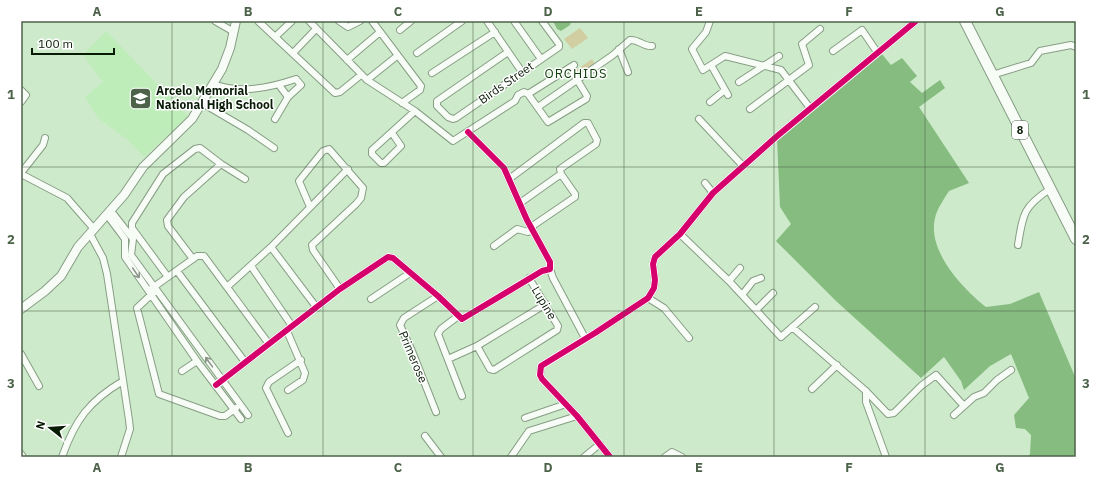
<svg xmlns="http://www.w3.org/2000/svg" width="1097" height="478" viewBox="0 0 1097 478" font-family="'IBM Plex Sans',sans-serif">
	<rect width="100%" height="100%" fill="#cdeaca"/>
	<path fill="#bfedba" d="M106,31l82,85 -44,41 -16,-17 -30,-22 -13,-21 18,-15 -20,-27z"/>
	<path fill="#d1cea1" d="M580,28l8,10 -16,11 -8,-10z
		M592,59l4,7 -16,10 -4,-6z"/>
	<path fill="#86bc80" d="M553,21h18l-1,4 -9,6 -4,-2z
		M881,53l10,12 11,-7 15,18 -7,6 12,11 18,-13 5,8 -26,19 50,76 -20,8c-5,8 -12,18 -14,27 -8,33 28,71 51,89l24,-3 29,-12 37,87v78h-48l2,-3 1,-19 -6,-6 -9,-1 -2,-13 15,-17 -18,-44 -21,12 -26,24 -3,-9 -17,-24 -23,21 -85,-77 -60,-60 15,-17 -11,-17 -3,-68z"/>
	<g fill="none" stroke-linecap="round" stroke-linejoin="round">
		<defs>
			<path id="minor" d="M215,21l19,11
				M258,21l77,72 5,-1 21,-17
				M309,21l58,59 48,31 38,30 62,-40 3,-6 6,-3 4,2 20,28 38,-23 1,-3 -17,-28
				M339,21l9,6 12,-6
				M372,21l49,65 -1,4 -18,13
				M487,21l35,51
				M514,21l27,38
				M710,21l-4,11 -14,17 11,21 22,-14 56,14 29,38
				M400,30l11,-9
				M275,37l17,-16
				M619,49l9,23
				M833,51l29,-21 15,22
				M508,52l-71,49v5l11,11 5,2 3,-1 103,-71v-3l-17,-23
				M293,53l23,-24
				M417,53l45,-32
				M347,60l33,-28
				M711,65l17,30
				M432,73l63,-41
				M992,75l39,-12 9,-12 31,-6 5,2
				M367,80l30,-24
				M739,82l40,-26
				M213,84c27,10 56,4 83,-5l5,6 -13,12 -13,22
				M279,85l9,12
				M21,90l5,5 -5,7
				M528,94l46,-29
				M710,102l15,-12
				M202,103l46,27 26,18
				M538,107l75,-52 17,-15c9,-1 13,7 22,6
				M750,109l59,-44 -7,-21 18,-15
				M699,119l44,47
				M392,133l9,13 -17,17h-3l-9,-9v-4l43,-39
				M21,173l22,-28 2,-7
				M21,174l46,24 27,31
				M509,179l75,-56h4l9,17 -1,4 -36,25 1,5 14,20v3l-44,30
				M705,183l8,10
				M520,203l41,-29
				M310,207l-11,-26 24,-30 6,-2 34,39 -2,10 -5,6 -44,41 1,5 27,39
				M111,211l22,28 -2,16 117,160
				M107,215l18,24v18l72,104 44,58
				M90,234l13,24 4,16 22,146 1,9 -9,28
				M680,234l49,47 52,56 34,-30
				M1018,245c5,-31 5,-38 32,-56
				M494,246l23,-17 11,3 5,-2
				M271,247l46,61
				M193,259l-25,-33 -1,-6 17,-23 37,-33 24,15
				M251,266l41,60
				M550,269l3,9 32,60
				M177,271l68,91
				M168,277l-36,-49v-5l31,-49 32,-25 5,-1 21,16
				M729,281l11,-13
				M227,287l44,-40 77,-78
				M151,289l46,-33h7l65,88
				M153,293l-16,15 22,86 61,22h5l11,-8
				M742,295l11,-14 8,-3
				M648,298l16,10 25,30
				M371,299l39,-26
				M756,310l17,-17
				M457,317l-16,12 -3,5 24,62
				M792,327l74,64 22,23 6,-1 27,-27 15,-11 28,31
				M287,331l18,42 -2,7 -15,10
				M477,346l13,23 4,1 63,-40 1,-4 -29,-48
				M21,354l18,32
				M448,359l29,-13 69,-42
				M182,371l15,-10
				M216,385l124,-96 48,-32 5,1 45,38 24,23 80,-48 8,-2v-7l-23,-42 -23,-52 -36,-36
				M812,389l25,-24
				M866,391v11l20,55
				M436,412l-24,-61 -12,-26 4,-7 34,-22
				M954,415l20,-18 10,-4 13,-13 14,-10
				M525,418l41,-14
				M288,433l-22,-45 3,-6 32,-22
				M425,436l16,21
				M21,454l2,3
				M62,457c13,-37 27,-56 61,-76
				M511,457l18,-26 48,-15
				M584,457l16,-13
				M610,457l-33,-41 -35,-37 -2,-4 1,-9 54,-33 53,-35 6,-10 1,-8 -2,-16 2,-7 25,-23 33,-41 63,-56 140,-116
				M665,457l7,-5 10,5"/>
			<path id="tertiary" d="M21,309l24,-18 16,-15 17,-29 46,-52 19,-28 49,-48 30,-50 8,-21 6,-27"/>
			<path id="primary" d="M965,21l111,218"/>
		</defs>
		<use href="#minor" stroke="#879e85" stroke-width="8"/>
		<use href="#tertiary" stroke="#879e85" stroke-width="10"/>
		<use href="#primary" stroke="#879e85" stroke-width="12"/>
		<use href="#minor" stroke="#f8fcf7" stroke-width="6"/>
		<use href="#tertiary" stroke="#f8fcf7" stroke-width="8"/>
		<use href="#primary" stroke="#f8fcf7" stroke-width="10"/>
		<defs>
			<path id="cycleway" d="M216,385l124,-96 48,-32 5,1 45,38 24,23 80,-48 8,-2v-7l-23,-42 -23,-52 -36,-36
				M610,457l-33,-41 -35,-37 -2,-4 1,-9 54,-33 53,-35 6,-10 1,-8 -2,-16 2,-7 25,-23 33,-41 63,-56 140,-116"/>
		</defs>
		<use href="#cycleway" stroke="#fff" stroke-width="8"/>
		<use href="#cycleway" stroke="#d6006c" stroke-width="6"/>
	</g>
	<defs><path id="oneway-shaft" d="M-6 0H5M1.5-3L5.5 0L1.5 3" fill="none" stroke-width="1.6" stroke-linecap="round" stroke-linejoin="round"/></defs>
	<g stroke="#8c978a">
		<use href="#oneway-shaft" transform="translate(136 273) rotate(56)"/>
		<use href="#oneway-shaft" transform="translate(209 362) rotate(-126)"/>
	</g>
	<path fill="none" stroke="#4c634a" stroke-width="1" stroke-opacity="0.55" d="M172,21v436M323,21v436M473,21v436M624,21v436M774,21v436M925,21v436M21,167h1055M21,311h1055"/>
	<defs>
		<symbol id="school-square" viewBox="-11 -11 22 22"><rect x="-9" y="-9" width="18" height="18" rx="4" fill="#4c634a" stroke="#fff"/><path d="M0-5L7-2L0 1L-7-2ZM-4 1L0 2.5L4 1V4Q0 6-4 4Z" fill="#fff"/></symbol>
	</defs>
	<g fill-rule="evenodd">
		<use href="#school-square" x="128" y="86" width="25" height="25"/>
	</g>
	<g text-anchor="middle" stroke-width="3" stroke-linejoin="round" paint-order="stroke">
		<rect fill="#fff" stroke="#515f50" stroke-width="1" x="1012" y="121" width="16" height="18" rx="3"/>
		<g font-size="11" font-weight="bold" fill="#071b05">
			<text x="1020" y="134">8</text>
		</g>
		<g font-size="12" fill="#071b05" stroke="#fff">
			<text transform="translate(506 83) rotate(-35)" y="4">Birds Street</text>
			<text transform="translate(544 303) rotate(59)" y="4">Lupine</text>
			<text transform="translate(413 357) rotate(67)" y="4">Primerose</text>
		</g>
		<g font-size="12" font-weight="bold" fill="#071b05" stroke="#fff" text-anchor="start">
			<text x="156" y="95">Arcelo Memorial<tspan x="156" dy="14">National High School</tspan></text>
		</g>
		<g font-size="13" letter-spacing="1" fill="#0f420b" stroke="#fff">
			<text x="576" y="78">ORCHIDS</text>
		</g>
	</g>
	<rect width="1097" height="478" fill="none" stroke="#ffffff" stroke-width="44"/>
	<g transform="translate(50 428) rotate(287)" stroke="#ffffff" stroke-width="3" paint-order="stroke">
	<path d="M0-3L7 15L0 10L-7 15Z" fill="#071b05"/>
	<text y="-6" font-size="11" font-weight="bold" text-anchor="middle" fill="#071b05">N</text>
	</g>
	<path d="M32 48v6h82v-6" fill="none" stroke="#071b05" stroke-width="2"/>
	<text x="38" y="48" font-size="12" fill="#071b05" stroke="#ffffff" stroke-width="3" paint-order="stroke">100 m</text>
	<rect x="22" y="22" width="1053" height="434" fill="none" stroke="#4c634a" stroke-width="1.5"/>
	<g font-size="13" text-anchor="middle" font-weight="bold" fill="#4c634a">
		<text x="97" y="16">A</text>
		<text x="248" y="16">B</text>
		<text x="398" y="16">C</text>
		<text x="548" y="16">D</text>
		<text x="699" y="16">E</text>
		<text x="849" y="16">F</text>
		<text x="1000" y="16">G</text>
		<text x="11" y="99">1</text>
		<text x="1086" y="99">1</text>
		<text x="11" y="244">2</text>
		<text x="1086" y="244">2</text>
		<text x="11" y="388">3</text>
		<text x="1086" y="388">3</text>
		<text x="97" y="472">A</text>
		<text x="248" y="472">B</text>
		<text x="398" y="472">C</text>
		<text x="548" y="472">D</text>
		<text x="699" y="472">E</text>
		<text x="849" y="472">F</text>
		<text x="1000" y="472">G</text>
	</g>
</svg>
